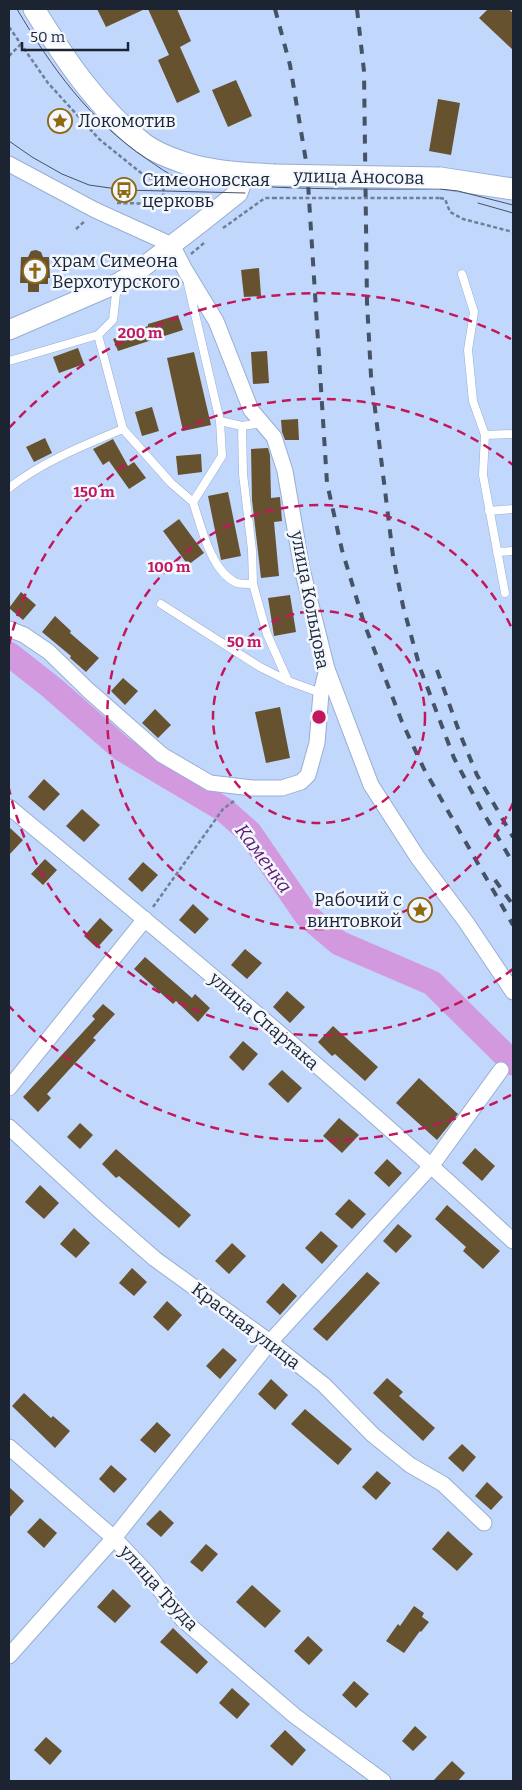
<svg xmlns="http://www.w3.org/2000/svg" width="522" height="1790" viewBox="0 0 522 1790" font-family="Bitter,serif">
	<rect width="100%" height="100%" fill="#c1d7fc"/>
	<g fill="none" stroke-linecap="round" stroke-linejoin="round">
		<path stroke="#d399df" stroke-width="25" d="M9,654l42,33 71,62 101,60 27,24 56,82 33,28 93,40 81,80"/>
	</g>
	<path fill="#66522f" d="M97,9h48l-39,18z
		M148,9h29l14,32 -11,6 20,45 -23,11 -19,-43 11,-5z
		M488,9h20l5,4v37l-34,-32z
		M236,80l16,36 -24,11 -16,-37z
		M438,99l22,4 -9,52 -22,-4z
		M36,250l5,2 2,5h6l1,21h-2v6h-9v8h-11v-9h-8l1,-26h7l3,-6z
		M259,268l2,28 -17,1 -3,-27z
		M178,315l5,15 -65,21 -5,-12 35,-13v-2z
		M78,348l6,16 -25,9 -6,-16z
		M267,351l2,32 -16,1 -2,-32z
		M194,352l17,73 -28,6 -16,-73z
		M152,407l7,24 -17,5 -7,-24z
		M298,419l1,21h-14l-3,-8 -1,-12z
		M45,438l7,15 -18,9 -8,-15z
		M113,439l15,27 6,-4 12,16 -17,11 -20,-28 -6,4 -10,-16z
		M268,448l2,7 1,43 9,-1 2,24 -8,1 5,54 -18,2 -9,-78 -1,-51z
		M201,454l1,18 -24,3 -2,-19z
		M228,492l13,64 -20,4 -13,-64z
		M179,519l25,34 -16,12 -25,-34z
		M21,592l15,13 -13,15 -14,-12z
		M290,595l6,37 -22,4 -6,-38z
		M55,616l16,15 -1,2 29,25 -13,14 -16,-14 1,-2 -29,-24z
		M123,678l15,13 -13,14 -14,-14z
		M280,707l10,51 -24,5 -11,-51z
		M155,709l16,16 -13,13 -16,-15z
		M44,779l16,15 -16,17 -16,-14z
		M82,809l18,16 -16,17 -18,-16z
		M9,827l14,13 -14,15z
		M45,859l12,11 -14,15 -12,-11z
		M143,862l15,13 -16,17 -14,-13z
		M193,904l16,15 -14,15 -16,-14z
		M100,918l13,12 -16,18 -13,-12z
		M245,949l17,14 -15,16 -16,-14z
		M145,957l47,41 3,-4 15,14 -12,14 -22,-21 -3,3 -39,-35z
		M287,991l18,16 -15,16 -17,-16z
		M103,1004l12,10 -22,24 3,2 -49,54 4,4 -13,14 -15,-15 72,-78 -3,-3z
		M333,1026l45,41 -13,14 -30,-27 -3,2 -14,-14z
		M243,1041l15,13 -15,17 -14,-14z
		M282,1070l20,18 -14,15 -20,-19z
		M419,1078l39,36 -21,26 -41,-37z
		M339,1118l20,17 -17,18 -19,-17z
		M80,1123l13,12 -13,14 -13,-12z
		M475,1148l20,18 -13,15 -20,-18z
		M116,1149l75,66 -12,13 -60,-52 -3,2 -14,-14z
		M387,1159l15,14 -13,14 -15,-14z
		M40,1185l19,18 -15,16 -19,-17z
		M349,1199l17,15 -14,15 -17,-15z
		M447,1205l53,46 -17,18 -20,-18 3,-4 -31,-28z
		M398,1224l14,12 -16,17 -13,-12z
		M74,1228l16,15 -14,15 -16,-14z
		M321,1231l17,15 -16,18 -17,-16z
		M232,1243l14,13 -17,18 -14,-13z
		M132,1268l15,14 -13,14 -15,-13z
		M367,1272l13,11 -53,58 -14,-12z
		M283,1283l14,13 -17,19 -14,-13z
		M167,1301l15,14 -14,16 -15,-14z
		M223,1348l14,12 -17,19 -14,-13z
		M387,1378l16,14 -4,4 36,32 -12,13 -50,-48z
		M271,1379l17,16 -13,15 -17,-16z
		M24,1393l27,25 2,-2 17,15 -15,17 -43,-42z
		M305,1409l47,40 -14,16 -47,-41z
		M157,1422l14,13 -16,18 -15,-13z
		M462,1444l14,13 -13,15 -15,-14z
		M111,1465l16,14 -13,14 -15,-14z
		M377,1471l14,12 -15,17 -14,-13z
		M487,1482l16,15 -12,13 -16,-14z
		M9,1487l15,14 -15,17z
		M160,1510l14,13 -13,14 -15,-13z
		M40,1518l17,15 -13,15 -17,-16z
		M448,1531l25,23 -16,17 -25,-22z
		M206,1544l12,10 -16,18 -12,-10z
		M252,1585l29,26 -16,17 -29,-26z
		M113,1589l18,17 -16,17 -18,-16z
		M414,1606l10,7 -2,4 7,5 -8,10 -1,-1 -16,22 -18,-12 12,-17 2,2z
		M173,1628l35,34 -11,12 -37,-32z
		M308,1636l15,14 -14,15 -15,-14z
		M354,1681l15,13 -13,14 -14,-13z
		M232,1688l18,16 -13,15 -18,-16z
		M415,1726l12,11 -14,14 -11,-10z
		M285,1730l21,20 -14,16 -22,-20z
		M46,1737l16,14 -12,14 -16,-15z
		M452,1761l13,12 -7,8h-25z"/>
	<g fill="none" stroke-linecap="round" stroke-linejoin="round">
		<defs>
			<path id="service" d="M462,274l12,38 -6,38 5,51 12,34 28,-1
				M188,284l32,137 22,5 20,-3
				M98,335l25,94 48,54 22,19
				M9,361l89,-26 15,-15 4,-35
				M220,421l2,35 -29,46c8,24 18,70 44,81 5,1 11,1 16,1
				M242,426l1,48 9,76 1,34 14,50 21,47
				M485,435l-2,40 22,118
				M9,488c33,-26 75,-43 114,-59
				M489,511l24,-2
				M497,552l16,-1
				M161,604l99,63 28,14 33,12"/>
			<path id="minor" d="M9,164l86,46 77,35 13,25 31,51 35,89 23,27 11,34 17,98 25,100 44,116 47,73 48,64 47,70
				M9,629l15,6 25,17 39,38 74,65 48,28 42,5h30l19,-6 7,-7 9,-32 4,-50 6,-24
				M9,807c171,141 342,283 504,434
				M9,1088l136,-169
				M9,1127l91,84 55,48 115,83 54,43 49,50 37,30 33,19 41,39
				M9,1447l105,91 34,36 34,45 113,97 88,65
				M9,1656l105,-118 156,-196 162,-177 69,-95"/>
			<path id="tertiary" d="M9,330l109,-47 20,-12 65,-50 35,-28 7,-20"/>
			<path id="secondary" d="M34,9c30,49 64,100 110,135 11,8 26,14 38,18 28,10 61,11 91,13
				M440,178l73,11"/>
		</defs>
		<use href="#service" stroke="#98aed1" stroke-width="9"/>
		<use href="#minor" stroke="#98aed1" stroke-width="17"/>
		<use href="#tertiary" stroke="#98aed1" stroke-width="21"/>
		<use href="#secondary" stroke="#98aed1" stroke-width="23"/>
		<path stroke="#707f98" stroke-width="2.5" stroke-dasharray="4 2.5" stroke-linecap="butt" d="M9,27l39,56 51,56 47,38 18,5
			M9,56l11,-11
			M164,174l-1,30h30l2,4
			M440,198l5,1 5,13 13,7 50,13
			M117,203l46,1
			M223,228l42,-30h8
			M76,229l9,-8
			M191,254l13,-11
			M153,907l70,-98 11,-8"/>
		<use href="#service" stroke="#fff" stroke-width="8"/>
		<use href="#minor" stroke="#fff" stroke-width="15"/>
		<use href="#tertiary" stroke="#fff" stroke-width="19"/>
		<use href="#secondary" stroke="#fff" stroke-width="21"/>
		<path stroke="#465265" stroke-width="1" d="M17,9c34,58 73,112 130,150 10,7 21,15 32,20 18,8 42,5 60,6 67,5 134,4 201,4l18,2 55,14
			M9,141l23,16 30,17 27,11 35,5 121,3
			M478,203l35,10"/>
		<path stroke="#465265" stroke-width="4" stroke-dasharray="9 9" stroke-linecap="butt" d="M275,9l15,56 17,102 20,316 15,67 22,73 38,99 22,47 89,156
			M357,9l7,62 3,231 4,74 22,180 10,50 17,62 34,90 27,51 32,54
			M437,670l23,64 17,41 36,62
			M495,880l18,25"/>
		<defs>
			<path id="secondary-bridge" d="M273,175l167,3"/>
		</defs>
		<use href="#secondary-bridge" stroke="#98aed1" stroke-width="23" stroke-linecap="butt"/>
		<path stroke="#707f98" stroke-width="2.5" stroke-dasharray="4 2.5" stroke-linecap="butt" d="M273,198h167"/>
		<use href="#secondary-bridge" stroke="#fff" stroke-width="21"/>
	</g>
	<g fill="none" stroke="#c2185b" stroke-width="2.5" stroke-dasharray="9 6">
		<circle cx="319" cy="717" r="106"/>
		<path d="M513 803A212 212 0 1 1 513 631"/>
		<path d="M513 969A318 318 0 0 1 9 789M9 645A318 318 0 0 1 513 465"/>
		<path d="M511 1095A424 424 0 0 1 9 1006M9 428A424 424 0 0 1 511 339"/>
	</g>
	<defs>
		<symbol id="sight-ring" viewBox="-11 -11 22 22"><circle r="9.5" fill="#f3f7ff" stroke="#90680e" stroke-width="1.5"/><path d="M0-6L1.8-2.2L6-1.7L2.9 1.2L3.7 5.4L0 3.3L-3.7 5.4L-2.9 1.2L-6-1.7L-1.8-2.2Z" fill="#90680e"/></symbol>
		<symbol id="bus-ring" viewBox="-11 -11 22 22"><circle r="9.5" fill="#f3f7ff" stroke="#90680e" stroke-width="1.5"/><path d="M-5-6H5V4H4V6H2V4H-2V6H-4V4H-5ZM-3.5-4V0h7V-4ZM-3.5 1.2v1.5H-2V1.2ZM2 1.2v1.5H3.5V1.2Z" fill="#90680e"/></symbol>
		<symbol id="church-ring" viewBox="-11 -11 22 22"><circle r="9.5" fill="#f3f7ff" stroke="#90680e" stroke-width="1.5"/><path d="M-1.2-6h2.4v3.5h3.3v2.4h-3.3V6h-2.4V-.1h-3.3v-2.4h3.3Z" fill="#90680e"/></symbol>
	</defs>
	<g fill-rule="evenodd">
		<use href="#sight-ring" x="46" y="107" width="28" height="28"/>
		<use href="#bus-ring" x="110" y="176" width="28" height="28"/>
		<use href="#church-ring" x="21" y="257" width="28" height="28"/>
		<use href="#sight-ring" x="406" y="896" width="28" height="28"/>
	</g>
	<g text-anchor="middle" stroke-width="5" stroke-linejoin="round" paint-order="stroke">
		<g font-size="18" fill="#1c2432" stroke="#f3f7ff" text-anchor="start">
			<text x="78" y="127">Локомотив</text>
			<text x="142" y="186">Симеоновская<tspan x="142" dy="21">церковь</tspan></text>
			<text x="52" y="267">храм Симеона<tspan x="52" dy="21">Верхотурского</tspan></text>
			<text x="402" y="906" text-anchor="end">Рабочий с<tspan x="402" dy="21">винтовкой</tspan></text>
		</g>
		<g font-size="18" fill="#1c2432" stroke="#f3f7ff">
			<text transform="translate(359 177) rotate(1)" y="6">улица Аносова</text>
			<text transform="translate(310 600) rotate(79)" y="6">улица Кольцова</text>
			<text transform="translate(264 1021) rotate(41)" y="6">улица Спартака</text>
			<text transform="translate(246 1326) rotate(37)" y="6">Красная улица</text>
			<text transform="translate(159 1588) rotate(48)" y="6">улица Труда</text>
		</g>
		<g font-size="19" font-style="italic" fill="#5f1a6d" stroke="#f3f7ff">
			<text transform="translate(264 858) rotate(53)" y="7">Каменка</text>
		</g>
	</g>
	<circle cx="319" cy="717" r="8" fill="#c2185b" stroke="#f3f7ff" stroke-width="2.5"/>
	<g font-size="15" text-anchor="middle" font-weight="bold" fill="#c2185b" stroke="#f3f7ff" stroke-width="5" stroke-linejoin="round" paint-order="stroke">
		<text x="140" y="338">200 m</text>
		<text x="94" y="497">150 m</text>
		<text x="169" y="572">100 m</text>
		<text x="244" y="647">50 m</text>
	</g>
	<rect width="522" height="1790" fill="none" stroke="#1c2432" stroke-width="20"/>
	<path d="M22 42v8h106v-8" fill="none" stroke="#1c2432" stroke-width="2.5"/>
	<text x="30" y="42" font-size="15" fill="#1c2432" stroke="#f3f7ff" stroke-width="4" paint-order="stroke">50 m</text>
</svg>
